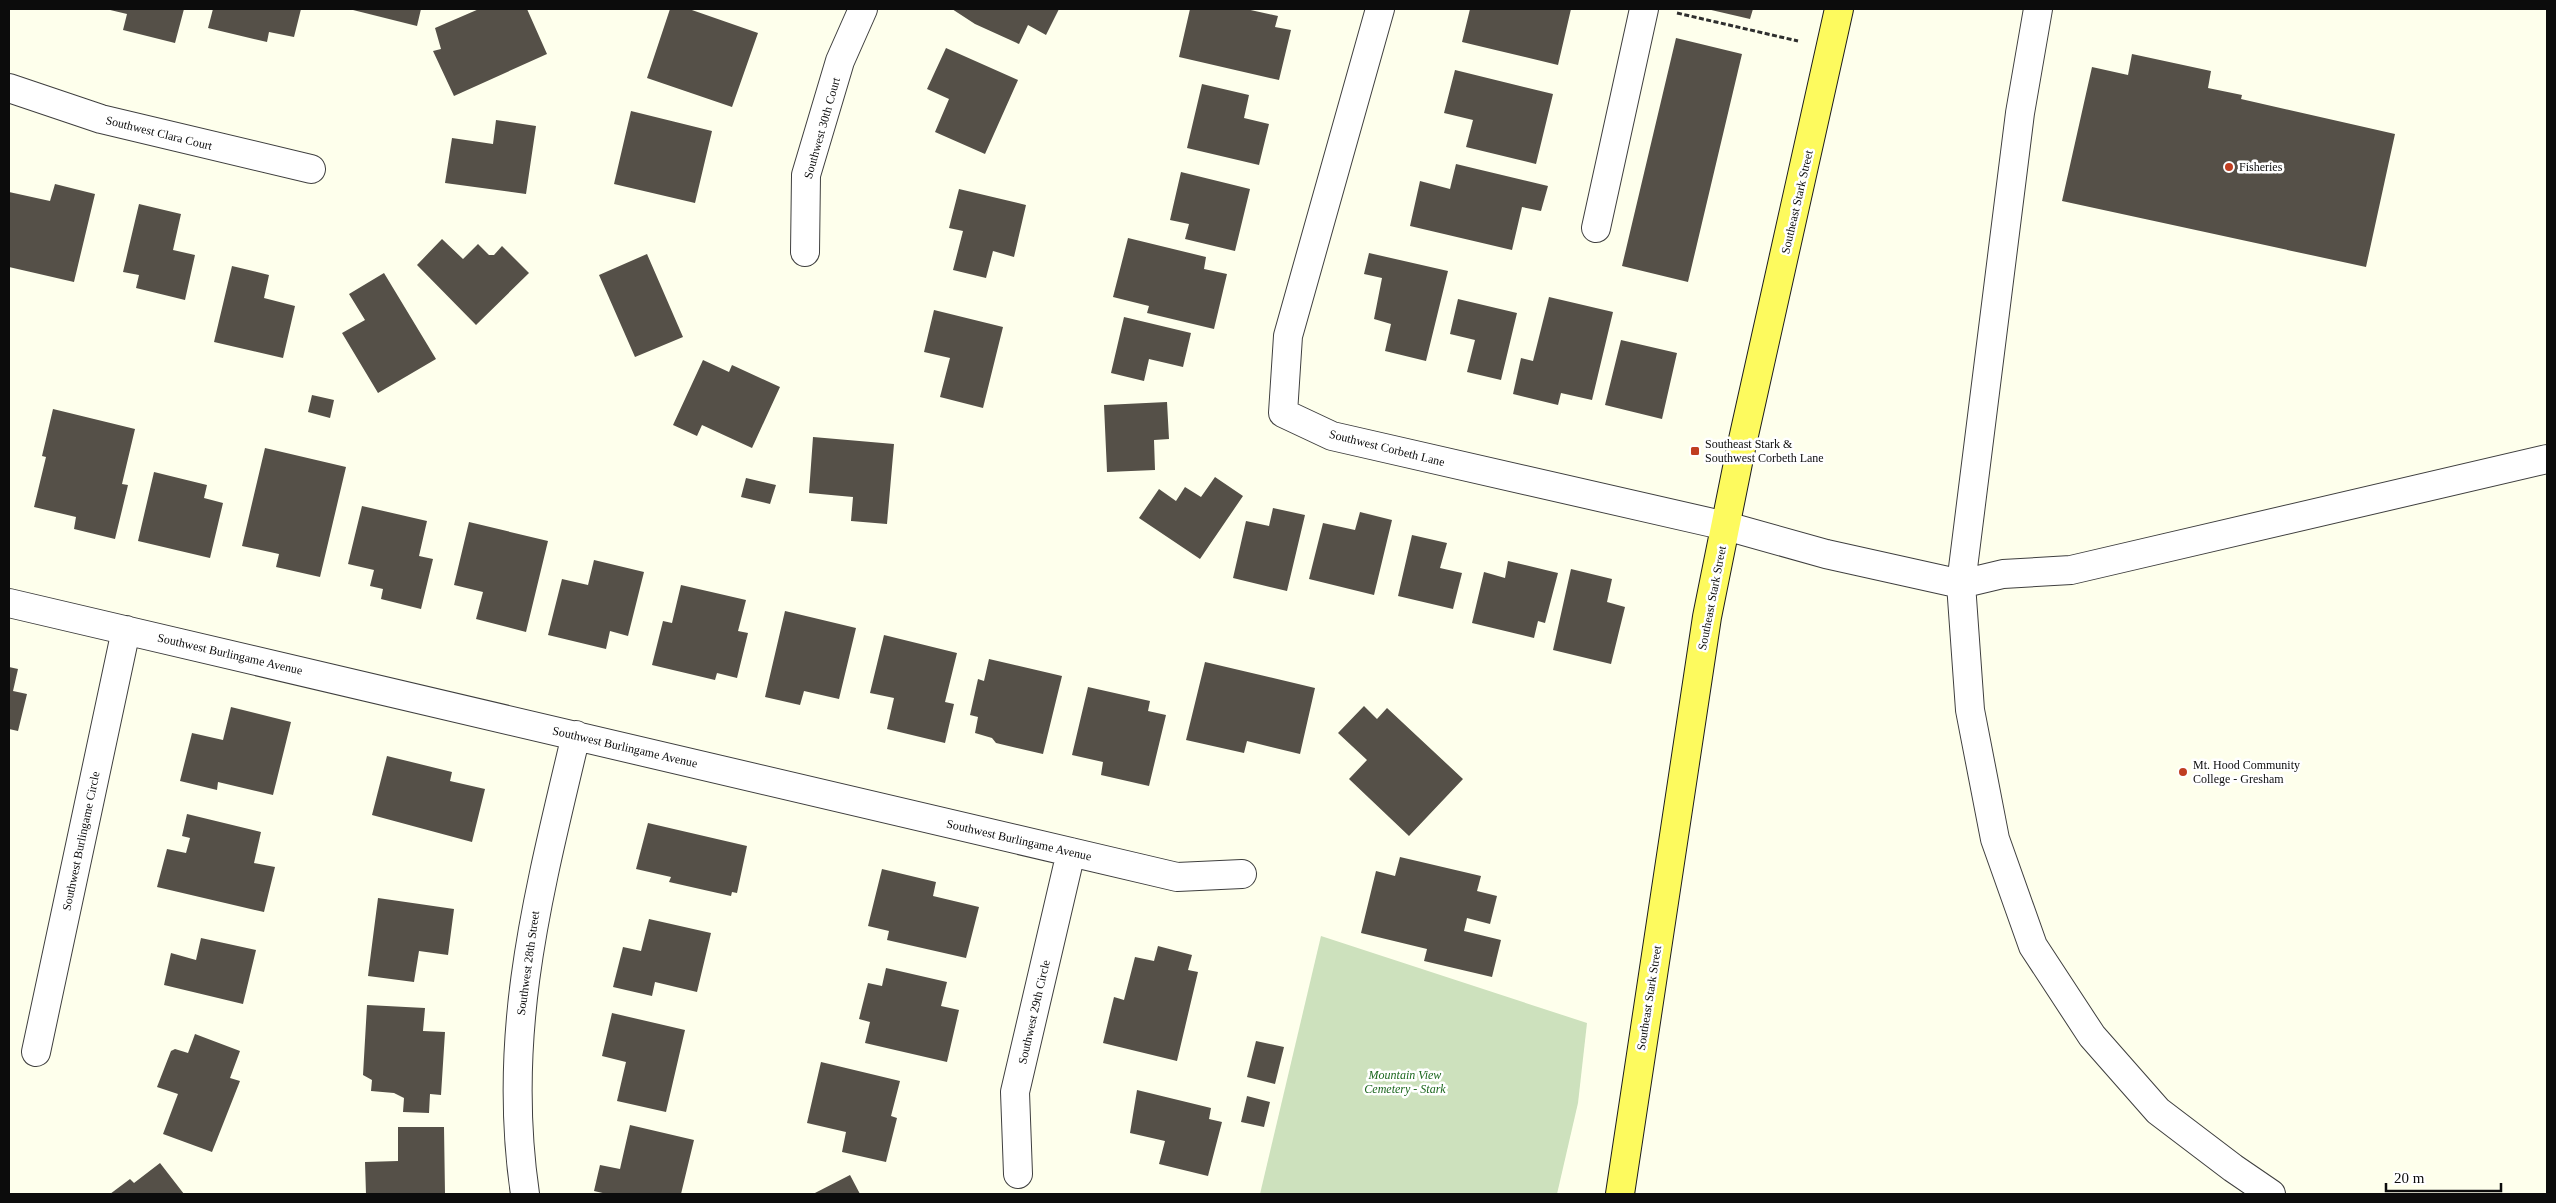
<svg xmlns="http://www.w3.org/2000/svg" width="2556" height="1203" viewBox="0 0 2556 1203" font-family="Georgia,serif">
	<rect width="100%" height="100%" fill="#feffec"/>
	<path fill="#cde1bd" d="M1321,936l266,87 -9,80 -21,91h-297z"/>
	<path fill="#555048" d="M106,9h78l-9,34 -52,-13 4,-16z
		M213,9h88l-7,28 -25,-5 -2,10 -59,-14z
		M349,9h72l-4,17z
		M479,9h48l20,45 -93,42 -21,-45 8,-2 -6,-21z
		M670,9h19l69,24 -26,74 -85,-29z
		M952,9h107l-13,26 -18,-10 -9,19 -44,-20z
		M1190,9h56l32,7 -3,11 16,3 -12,50 -100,-23z
		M1470,9h101l-13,56 -96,-23z
		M1707,9h46l-3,10z
		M1676,38l66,16 -54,228 -66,-16z
		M946,48l72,32 -33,74 -50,-22 14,-33 -22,-10z
		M2132,54l79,17 -3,17 34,7 -1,4 154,35 -29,133 -304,-66 30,-134 36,8z
		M1455,70l98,24 -17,70 -70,-17 7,-27 -29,-7z
		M1202,84l47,11 -5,23 25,6 -10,41 -72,-17z
		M631,111l81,20 -17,72 -81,-19z
		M496,120l40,6 -10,68 -81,-11 7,-45 41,6z
		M1456,164l92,22 -7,25 -19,-4 -10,43 -102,-24 10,-45 30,8z
		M1181,172l69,17 -15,62 -50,-12 4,-15 -19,-4z
		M55,184l40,10 -21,88 -65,-15v-75l41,9z
		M959,189l67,16 -12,52 -21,-6 -7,27 -33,-8 10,-39 -14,-3z
		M139,204l42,10 -8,36 22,5 -10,45 -49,-12 3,-13 -16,-3z
		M1128,238l78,19 -2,12 23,5 -13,55 -67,-16 2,-7 -36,-9z
		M442,239l21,20 15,-15 11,11h5l8,-9 27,27 -53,52 -59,-60z
		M1369,253l79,18 -22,90 -41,-10 6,-27 -17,-5 8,-41 -18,-4z
		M647,254l36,83 -48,20 -36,-82z
		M232,266l37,9 -5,23 31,8 -12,52 -69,-16z
		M384,273l52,86 -58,34 -36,-60 23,-13 -16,-26z
		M1549,297l64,15 -21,88 -31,-7 -3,12 -45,-11 8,-36 12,3z
		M1458,299l59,14 -16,67 -34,-8 8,-32 -25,-6z
		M934,310l69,17 -20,81 -43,-11 10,-39 -26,-6z
		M1124,317l67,16 -8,34 -34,-8 -5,22 -33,-8z
		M1621,340l56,13 -15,66 -57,-14z
		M703,360l26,12 3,-7 48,22 -28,61 -50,-23 -5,11 -24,-11z
		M312,395l22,5 -4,18 -22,-6z
		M1167,402l2,37 -15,1 1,30 -48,2 -3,-67z
		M53,409l82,20 -13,55 6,1 -13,54 -41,-10 2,-12 -42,-10 12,-50 -4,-1z
		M813,437l81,7 -7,80 -36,-3 2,-24 -44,-4z
		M265,448l81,19 -26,110 -44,-10 3,-13 -37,-8z
		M154,472l53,13 -3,13 19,5 -13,55 -72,-17z
		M1215,477l28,19 -43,63 -61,-41 20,-29 17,12 9,-14 16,10z
		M746,478l30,7 -6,19 -29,-7z
		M362,506l65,15 -8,35 14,3 -12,50 -40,-10 2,-10 -13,-3 4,-16 -26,-6z
		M1273,508l32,7 -18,76 -54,-13 13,-57 23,5z
		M1360,512l32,8 -18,75 -65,-16 14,-56 32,7z
		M469,522l79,19 -22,91 -50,-13 7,-27 -29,-7z
		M1412,535l35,8 -7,25 22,5 -9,36 -55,-13z
		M594,560l50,12 -16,64 -18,-5 -4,18 -58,-14 14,-56 26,6z
		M1508,561l50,12 -13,50 -7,-2 -4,17 -62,-15 12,-51 21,6z
		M1571,569l41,10 -5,23 18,5 -14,57 -58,-14z
		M681,585l65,15 -8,31 10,2 -11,45 -20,-5 -2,7 -63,-15 11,-44 9,2z
		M785,611l71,17 -17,71 -35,-8 -4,14 -35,-8z
		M884,635l73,18 -12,49 9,2 -9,39 -58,-14 7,-31 -24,-5z
		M989,659l73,17 -19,78 -47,-11 -4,-5 -17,-5 3,-16 -8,-2 8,-36 6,2z
		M1205,662l110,26 -15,66 -53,-13 -3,12 -58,-13z
		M9,667l9,2 -5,22 14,3 -9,37 -9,-2z
		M1088,687l62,14 -2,10 18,4 -17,71 -48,-11 2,-13 -31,-7z
		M1364,706l13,13 10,-11 76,71 -54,57 -60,-57 18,-19 -29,-27z
		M231,707l60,15 -18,73 -55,-13 -1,8 -37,-9 12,-48 31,7z
		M387,756l65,16 -2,9 35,8 -13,53 -100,-27z
		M187,814l74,18 -7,31 21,4 -11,45 -107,-25 10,-38 19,4 4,-15 -8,-2z
		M648,823l99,23 -10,47 -5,-1 -1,4 -62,-14 2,-5 -35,-8z
		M1400,857l81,19 -4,15 20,5 -7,28 -23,-6 -3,13 37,9 -9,37 -68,-16 3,-12 -66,-16 15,-62 19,5z
		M882,869l54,13 -3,14 46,11 -13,51 -79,-18 2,-9 -21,-5z
		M378,898l76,11 -6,46 -29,-4 -5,31 -46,-6z
		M649,919l62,14 -14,59 -42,-10 -3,14 -39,-9 10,-40 18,4z
		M201,938l55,12 -13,54 -79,-19 7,-32 25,7z
		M1158,946l34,9 -4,15 10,2 -21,89 -74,-18 11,-46 10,3 11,-43 19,4z
		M886,968l61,14 -6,24 18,4 -12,52 -82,-19 5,-21 -11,-3 9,-36 14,3z
		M367,1005l58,3 -2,23 22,1 -4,63 -11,-1 -1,19 -26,-1 1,-14 -10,-5 -23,-2 1,-11 -9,-5z
		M612,1013l73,17 -19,82 -49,-11 9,-39 -24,-6z
		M195,1034l45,17 -10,27 10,3 -28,71 -49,-18 15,-40 -21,-7 14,-36 4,-2 13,4z
		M1256,1041l28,6 -9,37 -28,-7z
		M821,1062l79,19 -9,35 6,2 -11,44 -44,-10 4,-20 -39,-9z
		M1137,1090l74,18 -2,11 13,3 -14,54 -49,-12 6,-23 -35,-8z
		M1247,1096l23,6 -6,25 -23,-5z
		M630,1125l64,15 -13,54h-74l-13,-3 6,-26 20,4z
		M398,1127h46l1,67h-79l-1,-32 33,-1z
		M160,1163l24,31h-74l20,-15 4,4z
		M850,1175l10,19h-47z"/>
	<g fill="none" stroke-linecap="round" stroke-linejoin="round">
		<defs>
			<path id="minor" d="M1380,9l-92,327 -5,77 49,23 394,90 100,28 135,30 59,-471 18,-104
				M9,88l92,31 210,50
				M1596,228l48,-219
				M805,252l1,-77 34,-114 23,-52
				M9,603l1168,274 65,-3
				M36,1052l90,-422
				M1018,1174l-3,-82 56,-240
				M525,1194c-24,-163 14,-302 51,-459
				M2271,1194l-38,-26 -75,-57 -66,-75 -59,-90 -38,-107 -25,-129 -9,-126 42,-10 68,-4 476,-111"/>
			<path id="major" d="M1620,1194l87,-577 33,-164 99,-444"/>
		</defs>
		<use href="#minor" stroke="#3f3f3f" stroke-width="30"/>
		<use href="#major" stroke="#1d1d1d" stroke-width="30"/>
		<path stroke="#2e2e2e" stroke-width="3" stroke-dasharray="5 2.5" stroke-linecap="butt" d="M1677,13l121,28"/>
		<use href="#minor" stroke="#fff" stroke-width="28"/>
		<use href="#major" stroke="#fdfa5e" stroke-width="28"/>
	</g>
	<g fill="#c03e21" stroke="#fff" stroke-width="2">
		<circle cx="2229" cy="167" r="5"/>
		<rect x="1690" y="446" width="10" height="10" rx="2.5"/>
		<circle cx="2183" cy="772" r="5"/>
	</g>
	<g text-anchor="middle" stroke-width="5" stroke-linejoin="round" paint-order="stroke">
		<g font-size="12" fill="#0c0c0c" stroke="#fff">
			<text transform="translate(822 128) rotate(-74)" y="4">Southwest 30th Court</text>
			<text transform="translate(159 133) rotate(14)" y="4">Southwest Clara Court</text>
			<text transform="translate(1797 202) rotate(-77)" y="4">Southeast Stark Street</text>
			<text transform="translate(1387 448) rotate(14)" y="4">Southwest Corbeth Lane</text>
			<text transform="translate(1712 598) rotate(-79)" y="4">Southeast Stark Street</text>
			<text transform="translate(230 654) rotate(13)" y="4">Southwest Burlingame Avenue</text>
			<text transform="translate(625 747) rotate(13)" y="4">Southwest Burlingame Avenue</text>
			<text transform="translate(1019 840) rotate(13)" y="4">Southwest Burlingame Avenue</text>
			<text transform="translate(81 841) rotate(-78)" y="4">Southwest Burlingame Circle</text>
			<text transform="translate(528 963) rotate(-82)" y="4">Southwest 28th Street</text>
			<text transform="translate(1649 998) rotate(-81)" y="4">Southeast Stark Street</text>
			<text transform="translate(1034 1012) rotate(-77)" y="4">Southwest 29th Circle</text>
		</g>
		<g font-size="12" fill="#0c0c0c" stroke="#fff" text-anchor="start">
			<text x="2239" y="171">Fisheries</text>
			<text x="1705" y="448">Southeast Stark &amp;<tspan x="1705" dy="14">Southwest Corbeth Lane</tspan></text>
			<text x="2193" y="769">Mt. Hood Community<tspan x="2193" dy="14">College - Gresham</tspan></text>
		</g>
		<g font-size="12" font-style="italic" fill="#1b661d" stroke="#fff">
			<text x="1405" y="1079">Mountain View<tspan x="1405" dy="14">Cemetery - Stark</tspan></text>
		</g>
	</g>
	<rect width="2556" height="1203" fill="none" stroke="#0c0c0c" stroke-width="20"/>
	<path d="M2386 1183v8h115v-8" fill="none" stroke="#0c0c0c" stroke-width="2.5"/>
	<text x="2394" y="1183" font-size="15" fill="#0c0c0c" stroke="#ffffff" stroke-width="4" paint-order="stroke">20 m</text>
</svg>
